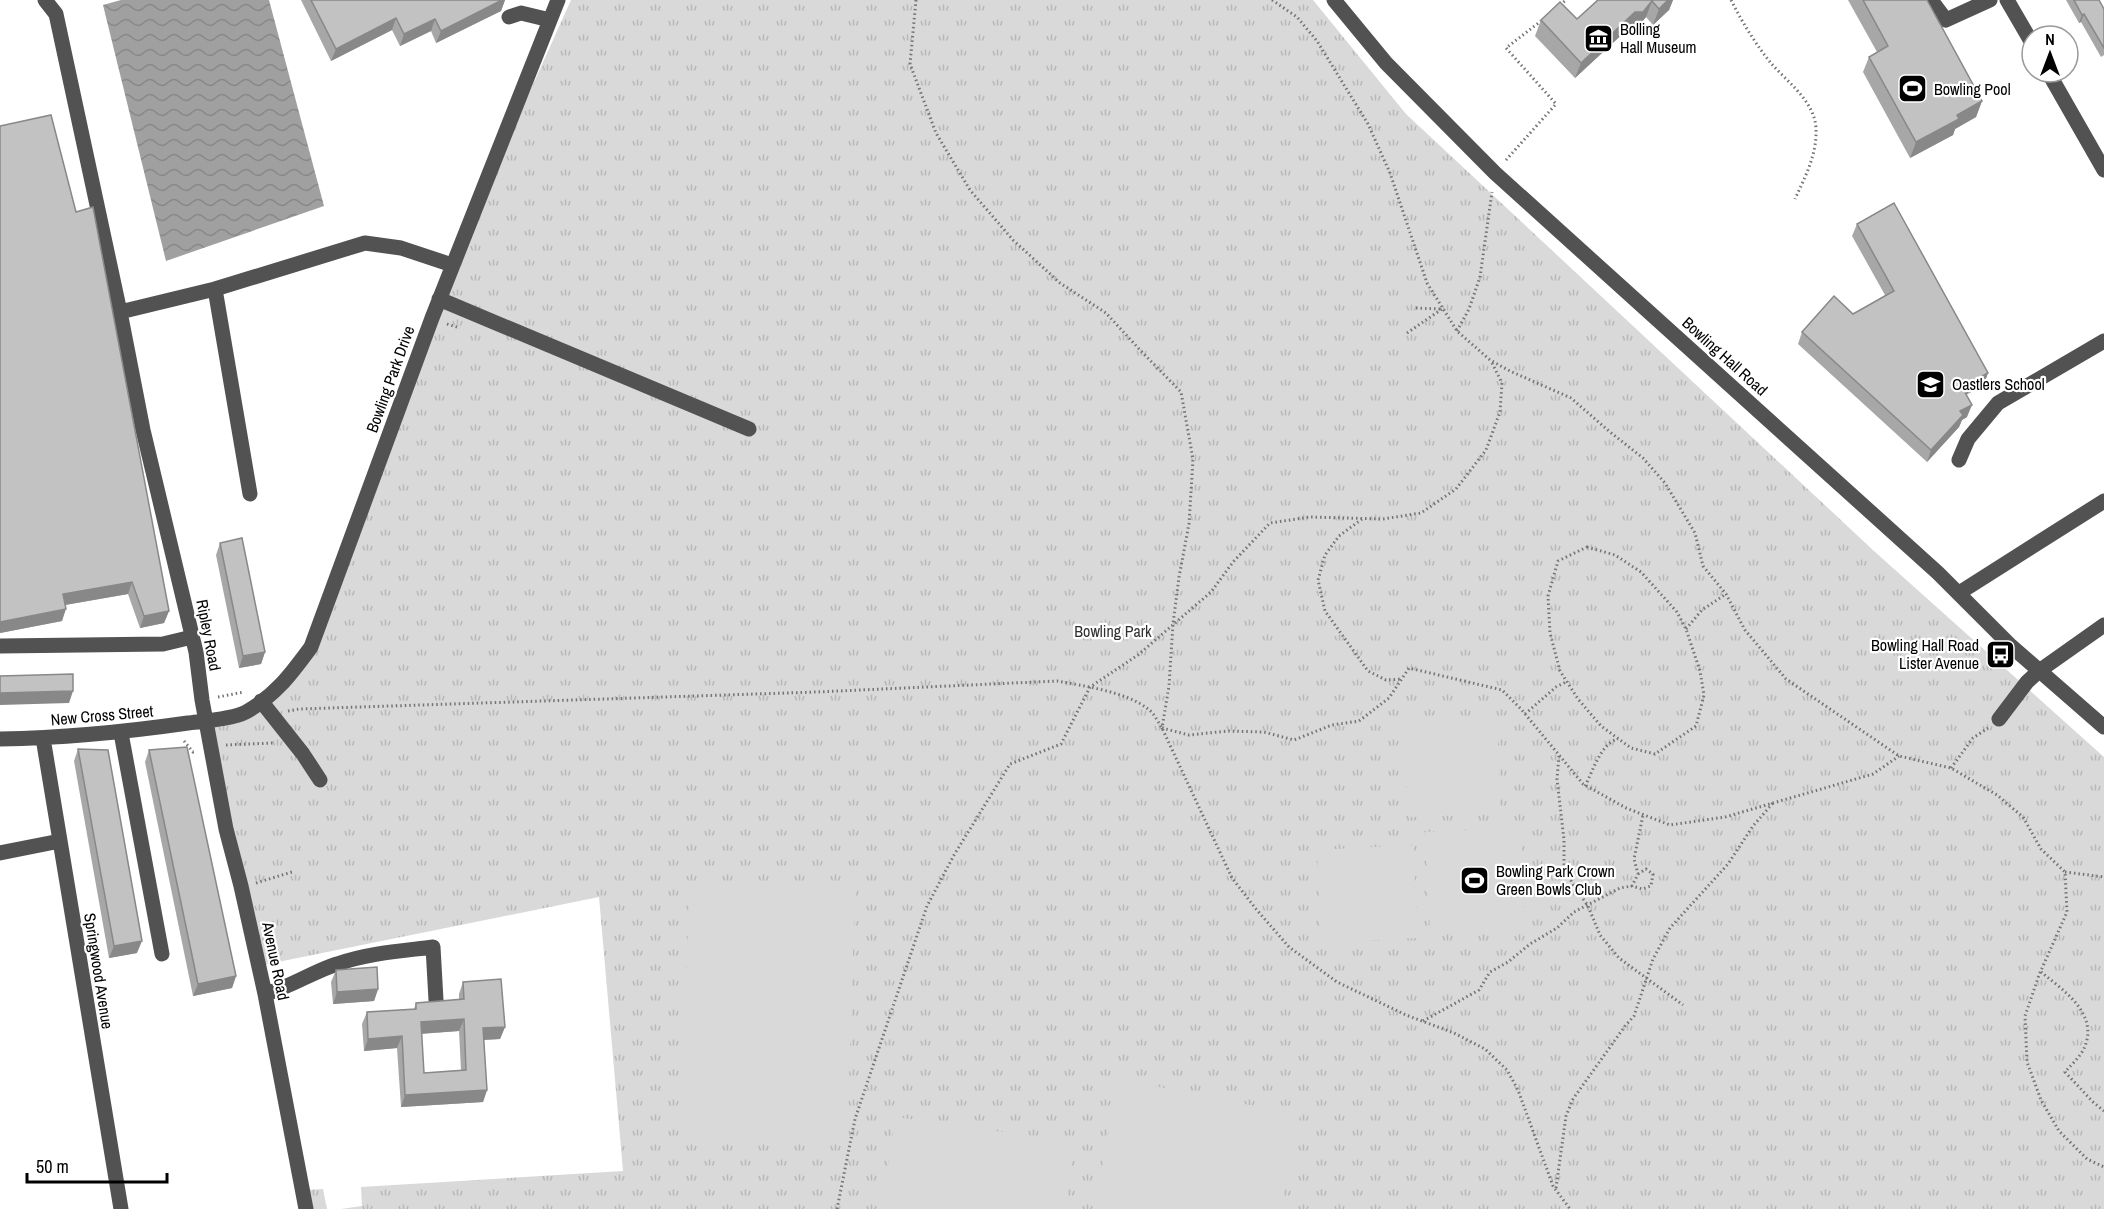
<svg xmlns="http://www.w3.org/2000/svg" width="2104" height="1209" viewBox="0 0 2104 1209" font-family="'Archivo Narrow',sans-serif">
	<defs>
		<pattern id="park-tufts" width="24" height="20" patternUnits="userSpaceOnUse" patternTransform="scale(1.5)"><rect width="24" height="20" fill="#d9d9d9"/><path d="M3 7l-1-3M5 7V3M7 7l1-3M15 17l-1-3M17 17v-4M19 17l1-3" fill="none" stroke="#b8b8b8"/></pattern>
		<pattern id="water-waves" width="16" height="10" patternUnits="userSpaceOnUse" patternTransform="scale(1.5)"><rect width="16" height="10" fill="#a0a0a0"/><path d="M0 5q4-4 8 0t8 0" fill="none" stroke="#888"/></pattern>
	</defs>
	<rect width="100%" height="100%" fill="#fff"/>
	<path fill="url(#park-tufts)" d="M571,0h742l93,114 468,437 230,206v452h-1763l21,-3 -1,-19 262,-16 -24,-274 -341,69 -52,-245 39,-8 66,-66 141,-382z
		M323,1189l4,20h-21l-3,-19z"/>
	<path fill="#d9d9d9" d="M1497,717l3,97 -92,3 -4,-97z
		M1521,828l4,99 -95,4 -5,-99z
		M1413,845l5,93 -97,5 -4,-93z
		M689,887l166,2 -8,251 -165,1z
		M1119,1079l181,36 -19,94h-187z
		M895,1117l180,25 -9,67h-184z"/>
	<path fill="url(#water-waves)" d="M121,0h148l55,206 -158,55 -63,-256z"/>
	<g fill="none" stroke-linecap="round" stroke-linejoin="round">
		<path stroke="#747474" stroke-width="3" stroke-dasharray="1.5 3" stroke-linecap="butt" d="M916,0l-6,64 26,69 34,57 43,50 47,43 46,30 34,37 41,42 12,67 -4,65 -10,53 -6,47 -4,62 -7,42 27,7 39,-4 36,1 30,8 38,-15 27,-4 30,-23 20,-30 93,22 19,19 62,75 43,24 44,17 55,-8 148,-43 26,-18
			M1272,0l25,17 20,24 51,83 22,49 37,110 30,48 33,29 20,11 61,27 39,34 33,26 22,25 30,50 8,33 23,28 19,36 41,49 113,77 52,12 46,27 26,22 18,32 24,23 2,40 -28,63 -14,41 2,46 14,38 18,31 28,28 17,8
			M1731,0c11,22 24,43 39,62 17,20 45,39 46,67 1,26 -11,48 -21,70
			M1560,5l6,-5
			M1506,160l50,-56 -50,-56 35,-27
			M1416,308l24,1
			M447,324l13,4
			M1457,331l12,-22 11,-32 12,-85
			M1407,333l35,-24
			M1362,519l-23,17 -14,19 -7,25 7,31 43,60 18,9 15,-1
			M1587,547l28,8 26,17 36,40 9,17 14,42 4,24 -8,31 -41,28 -24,-6 -30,-22 -23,-27 -18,-28 -10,-38 -2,-37 10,-35z
			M1686,629l16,-19 24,-16
			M218,697l26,-5
			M288,711l11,-2 518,-17 240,-11c27,5 70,11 91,28 6,4 10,13 14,19l70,150 24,31 33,38 48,35 69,33 48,18 31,16 22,21 11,20 35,96 17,23
			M1525,714l31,-27 10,-5
			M184,741l9,11 3,-1
			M226,745l47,-2
			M1559,756l-2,23 7,61v24l8,19 16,23 12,29 19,23 64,47
			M1951,768l22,-30 15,-10
			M1585,786c8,-15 16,-43 33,-47
			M2065,872l39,5
			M1638,874l8,-5 7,5 -2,12 -9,3 -10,-3 6,-12 -4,-15 9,-44
			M256,883l36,-11
			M2041,972c22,18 57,41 44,74 -3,9 -13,18 -20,26l28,30 11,9
			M1423,1021l56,-31 11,-18 18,-10 22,-18 27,-16 17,-16 46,-24 12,-2
			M1556,1188l10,-72 7,-17 52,-73 9,-10 19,-57 17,-31 58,-64 25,-38 20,-23
			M837,1209l18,-90 72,-213 27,-51 56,-91 51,-20 29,-57 48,-32 73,-63 22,-30 37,-39 40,-6 73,2 38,-6 35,-24 30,-39 14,-38 2,-29 -11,-22"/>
		<path stroke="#525252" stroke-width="15" d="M45,0l11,14 64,298 95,-23 150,-46 36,5 51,17
			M1334,0l52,63 109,110 443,400 73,73 93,81
			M1931,0l15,20 44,-20
			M2007,0l25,43
			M509,17l12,-4 29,7
			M2048,72l56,98
			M215,289l35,205
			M439,299l310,130
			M120,312l23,118 53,222 6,48 24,129 15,57 24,108 41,215
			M1959,460l9,-21 30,-36 106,-62
			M1959,593l145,-92
			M0,646l163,-2 29,-7
			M261,701l42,53 17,26
			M1999,719l28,-37 12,-11 65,-46
			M121,733l41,221
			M43,738l78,471
			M0,739c63,-1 125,-7 188,-16 16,-2 45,-4 58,-11 30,-17 45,-38 65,-65l121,-329 126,-318
			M0,853l60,-12
			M265,994c26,-7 47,-22 72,-30 31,-11 64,-13 96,-17l3,53"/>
	</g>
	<path fill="#a7a7a7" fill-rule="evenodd" d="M301,0h204l-4,11 -65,32 -5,-12 -31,15 -8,-16 -61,31z
		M1597,0h76l-4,10 -16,15 -7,-8 -9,11h-8l-54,50 -40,-42 6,-16 36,-1z
		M1848,0h79l55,101 -6,16 -21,12 -2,6 -43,23 -47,-86 6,-15 8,-5z
		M2066,0h33l5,9v46l-3,2 -20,-35 -2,1z
		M0,126l169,485 -5,12 -24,5 -12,-34 -63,11 -3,16 -62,12z
		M1857,224l127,161 -18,10 1,22 -5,3 -3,7 -32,35 -129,-118 4,-12 51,-18 32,-19 -33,-59z
		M220,543l45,109 -4,12 -22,4 -23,-113z
		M78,749l59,204 -28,5 -35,-197z
		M149,750l87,226 -4,12 -39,8 -48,-234z
		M336,970l42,19 -4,12 -41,3 -2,-22z
		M463,982l42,45 -5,12 -16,1 3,50 -4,12 -82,5 -4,-59 -33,3 -2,-27 5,-12 47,-3 2,-6 43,-3v-6zM459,1031l2,39 -37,3 -3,-39z"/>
	<path fill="#888" d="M502,0h3l-4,11 -65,32 5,-12z
		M1668,0h5l-4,10 -16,15 6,-16z
		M1652,1l-6,16 -9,11h-8l-54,50 6,-15 54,-51z
		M2084,14l-3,8 -2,1 3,-8z
		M396,18l-4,12 -61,31 5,-12z
		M435,19l-4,12 -31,15 4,-12z
		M1982,101l-6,16 -21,12 -2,6 -43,23 6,-16 41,-27z
		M1988,373l-4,12 -27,14 5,-12z
		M1972,405l-5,12 -5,3 -3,7 -32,35 4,-12 29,-39z
		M132,582l-4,12 -69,12 4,-12z
		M66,609l-4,12 -62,12v-11z
		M169,611l-5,12 -24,5 4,-12z
		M265,652l-4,12 -22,4 4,-12z
		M73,691l-4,12 -69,2v-12z
		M142,941l-5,12 -28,5 5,-12z
		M236,976l-4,12 -39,8 5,-12z
		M378,989l-4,12 -41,3 4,-12z
		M464,1019l-5,12 -43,3 5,-12z
		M505,1027l-5,12 -21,1 4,-12z
		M402,1036l-5,12 -33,3 4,-12z
		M487,1090l-4,12 -82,5 4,-12z"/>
	<path fill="#c2c2c2" stroke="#888" stroke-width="1.5" fill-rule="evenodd" d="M311,0h191l-61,31 -6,-12 -31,15 -8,-16 -60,31z
		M1598,0h70l-9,9 -7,-8 -9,11h-8l-54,51 -40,-43 19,-18 17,17z
		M1863,0h64l55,101 -25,14 2,4 -43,23 -47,-85 19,-11z
		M2074,0h25l5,9v39l-20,-34 -2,1z
		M51,115l25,97 17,-5 76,404 -25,5 -12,-34 -69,12 3,15 -66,13v-496z
		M1894,203l94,170 -26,14 10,18 -12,6 3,4 -32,35 -129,-118 32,-36 19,18 41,-23 -37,-67z
		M242,538l23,114 -22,4 -23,-113z
		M73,674v17l-73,2v-17z
		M187,747l49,229 -38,8 -49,-234z
		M78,749l30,1 34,191 -28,5z
		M377,967l1,22 -41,3 -1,-22z
		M501,979l4,48 -22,1 4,62 -82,5 -3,-59 -34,3 -1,-27 49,-3v-6l48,-4 -1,-17zM464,1019l2,51 -42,3 -3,-51z"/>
	<defs>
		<symbol id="museum-square" viewBox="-11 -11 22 22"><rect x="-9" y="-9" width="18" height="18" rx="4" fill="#000" stroke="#fff"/><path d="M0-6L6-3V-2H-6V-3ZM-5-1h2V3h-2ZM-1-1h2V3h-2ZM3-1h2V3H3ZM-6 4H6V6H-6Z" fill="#fff"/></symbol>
		<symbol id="stadium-square" viewBox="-11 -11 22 22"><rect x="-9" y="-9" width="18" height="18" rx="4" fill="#000" stroke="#fff"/><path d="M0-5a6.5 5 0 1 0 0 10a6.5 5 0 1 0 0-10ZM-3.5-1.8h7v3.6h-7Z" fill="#fff"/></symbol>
		<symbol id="school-square" viewBox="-11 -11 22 22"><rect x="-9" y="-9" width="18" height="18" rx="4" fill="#000" stroke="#fff"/><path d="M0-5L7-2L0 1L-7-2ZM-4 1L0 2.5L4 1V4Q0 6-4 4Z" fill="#fff"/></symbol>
		<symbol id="bus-square" viewBox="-11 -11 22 22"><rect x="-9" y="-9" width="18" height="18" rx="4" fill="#000" stroke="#fff"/><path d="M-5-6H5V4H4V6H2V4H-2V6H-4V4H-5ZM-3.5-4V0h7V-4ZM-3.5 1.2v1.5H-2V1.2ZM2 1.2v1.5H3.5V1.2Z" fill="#fff"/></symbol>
	</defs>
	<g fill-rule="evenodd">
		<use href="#museum-square" x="1582" y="22" width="33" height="33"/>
		<use href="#stadium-square" x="1896" y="72" width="33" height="33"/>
		<use href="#school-square" x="1914" y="368" width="33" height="33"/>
		<use href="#bus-square" x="1984" y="638" width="33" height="33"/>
		<use href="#stadium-square" x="1458" y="864" width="33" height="33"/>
	</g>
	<g text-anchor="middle" stroke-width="4.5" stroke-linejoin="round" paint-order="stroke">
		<g font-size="16" fill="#000" stroke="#fff" text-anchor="start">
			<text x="1620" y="35">Bolling<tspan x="1620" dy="18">Hall Museum</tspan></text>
			<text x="1934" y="95">Bowling Pool</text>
			<text x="1952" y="390">Oastlers School</text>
			<text x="1979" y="651" text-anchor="end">Bowling Hall Road<tspan x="1979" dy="18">Lister Avenue</tspan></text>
			<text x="1496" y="877">Bowling Park Crown<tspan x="1496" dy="18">Green Bowls Club</tspan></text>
		</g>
		<g font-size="16" fill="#000" stroke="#fff">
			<text transform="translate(1725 356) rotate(42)" y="6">Bowling Hall Road</text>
			<text transform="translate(390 379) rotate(-70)" y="6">Bowling Park Drive</text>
			<text transform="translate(209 635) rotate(79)" y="6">Ripley Road</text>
			<text transform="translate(102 715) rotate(-5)" y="6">New Cross Street</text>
			<text transform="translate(276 961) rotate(78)" y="6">Avenue Road</text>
			<text transform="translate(99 971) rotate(81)" y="6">Springwood Avenue</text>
		</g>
		<g font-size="16" fill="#303030" stroke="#fff">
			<text x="1113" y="637">Bowling Park</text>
		</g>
	</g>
	<g transform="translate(2050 54)"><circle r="28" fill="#ffffff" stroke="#999999" stroke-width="1.5"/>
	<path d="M0-4.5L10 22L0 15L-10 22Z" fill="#000000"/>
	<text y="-9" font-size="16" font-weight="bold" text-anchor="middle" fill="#000000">N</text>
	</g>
	<path d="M27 1173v9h140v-9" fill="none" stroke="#000000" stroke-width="3"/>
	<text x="36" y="1173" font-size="18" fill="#000000" stroke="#ffffff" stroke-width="4.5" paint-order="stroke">50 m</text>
</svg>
